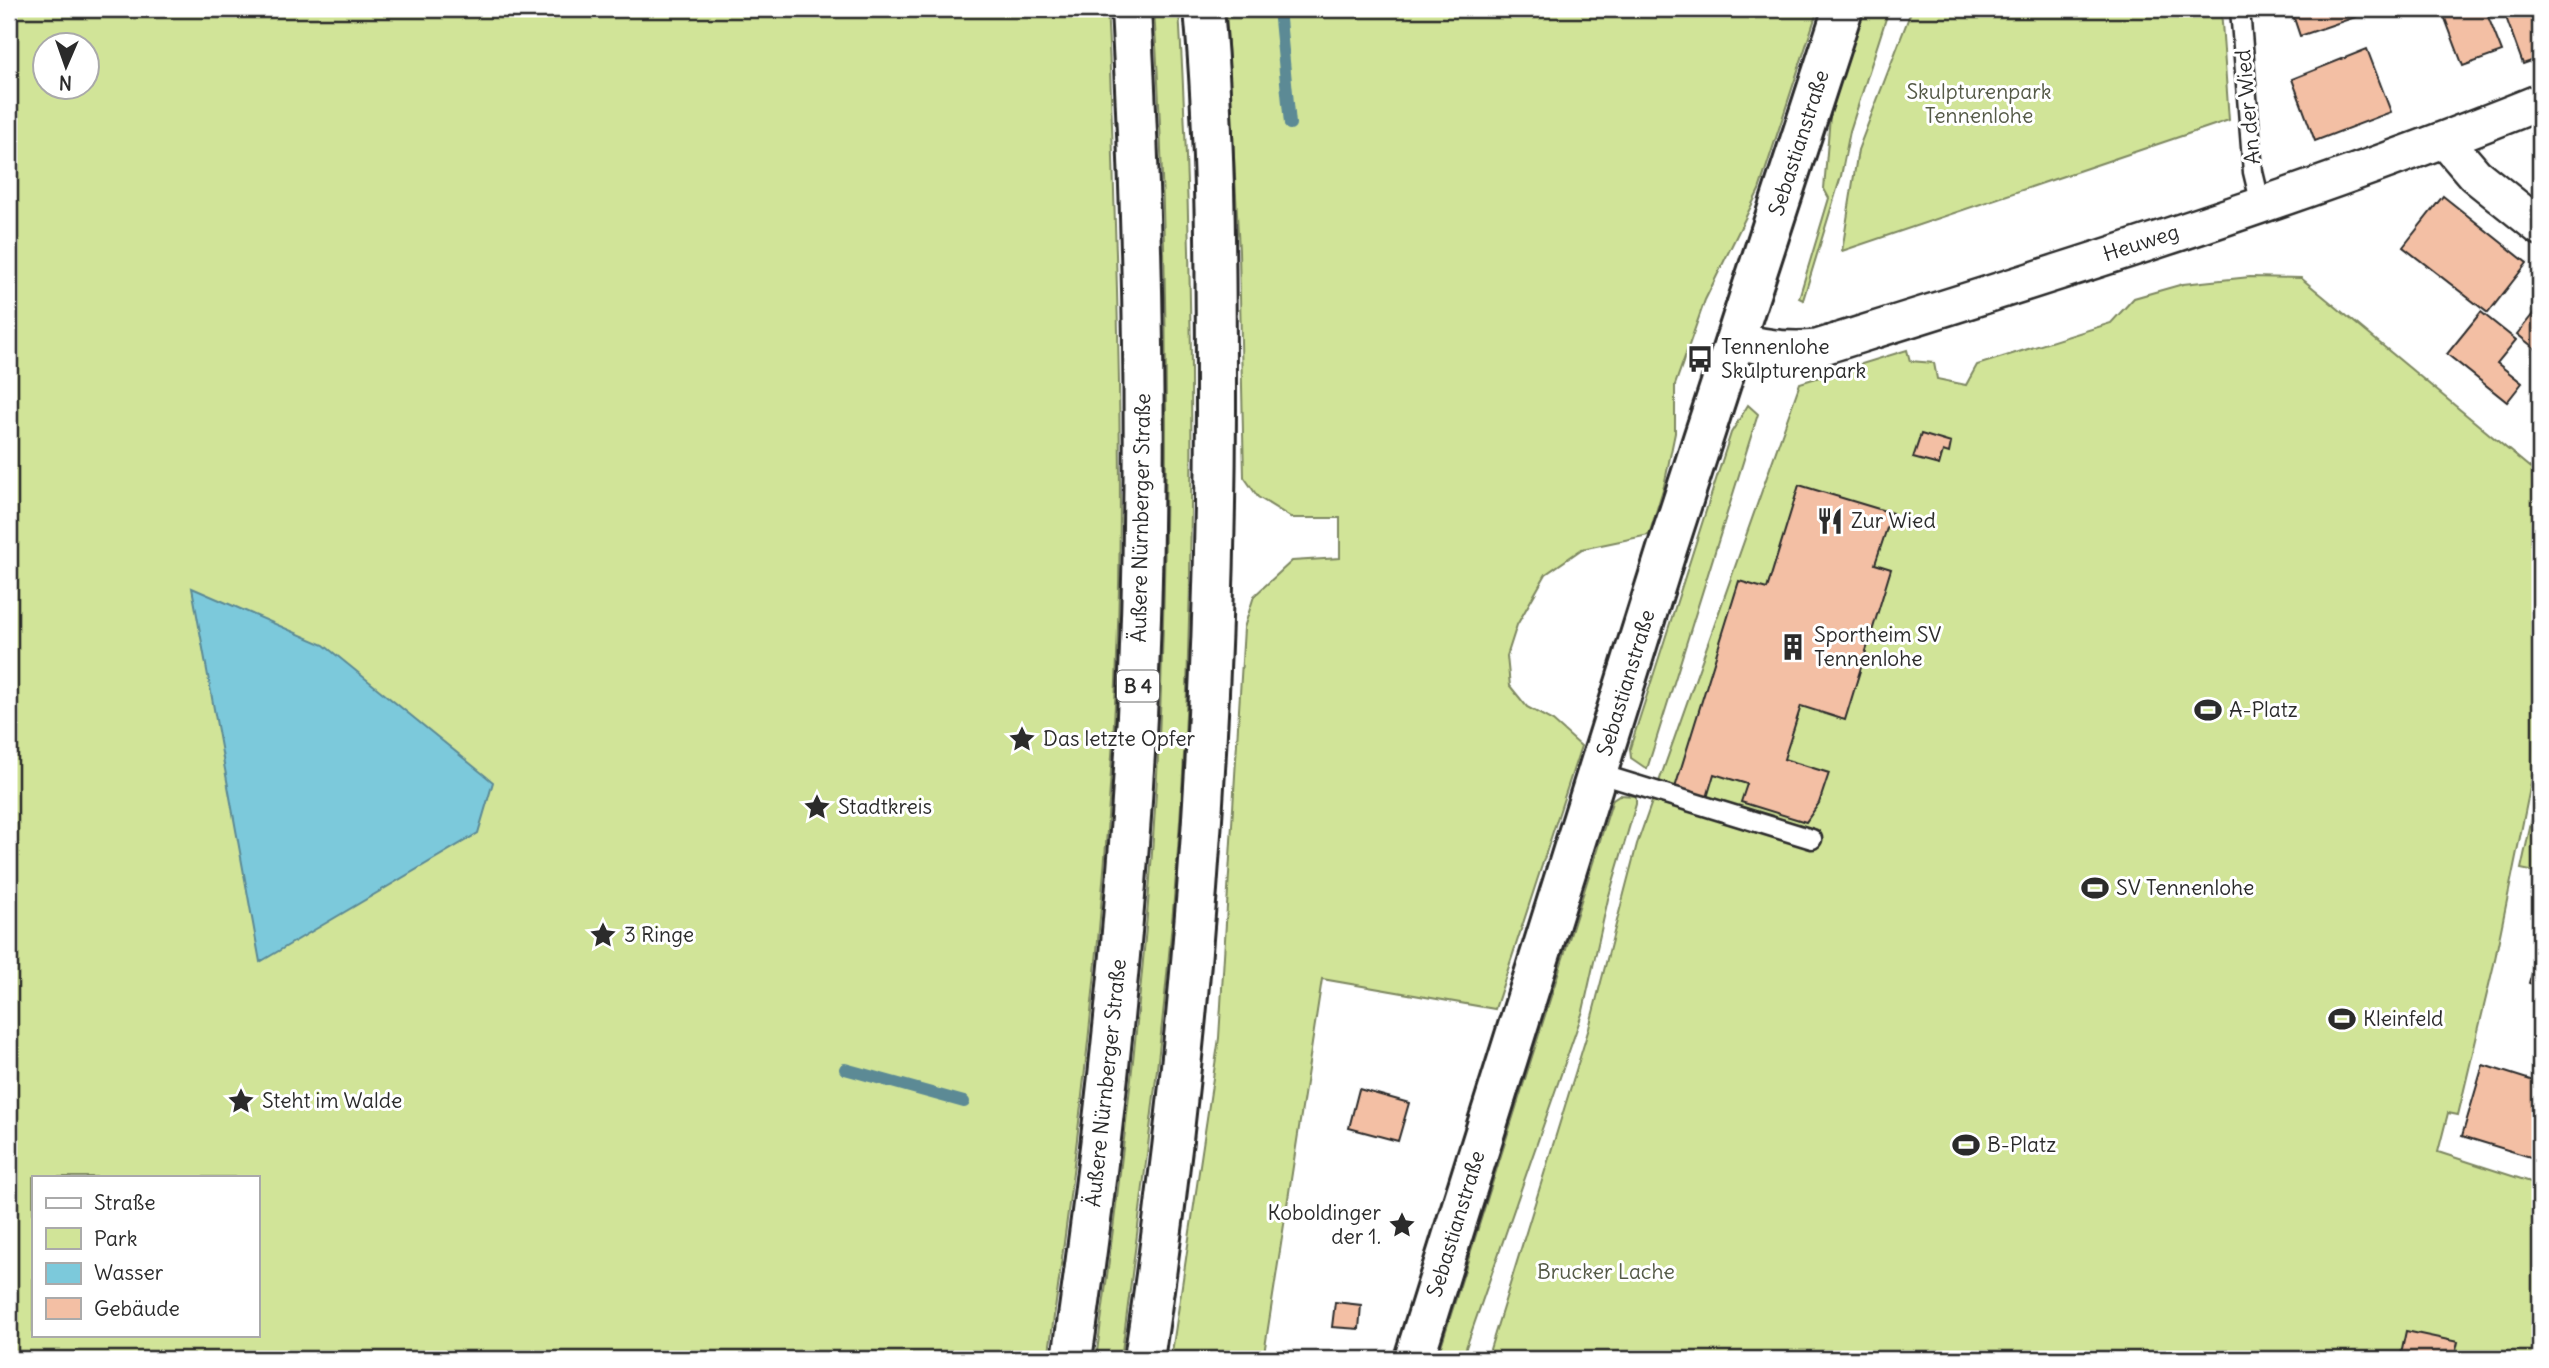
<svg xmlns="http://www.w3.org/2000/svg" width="2549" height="1368" viewBox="0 0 2549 1368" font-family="Delius,sans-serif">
	<rect width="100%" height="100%" fill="#fff"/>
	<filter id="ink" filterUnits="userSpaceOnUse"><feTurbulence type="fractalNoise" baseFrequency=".0143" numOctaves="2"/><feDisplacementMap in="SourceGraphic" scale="14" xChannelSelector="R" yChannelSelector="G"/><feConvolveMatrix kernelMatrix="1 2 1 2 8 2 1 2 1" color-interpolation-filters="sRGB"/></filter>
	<g filter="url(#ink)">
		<path fill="#d1e498" stroke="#7e8862" stroke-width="2" fill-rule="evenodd" d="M9,9h1098c5,81 6,163 9,245 5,172 7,345 -5,517 -12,197 -35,393 -63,588h-1039zM46,46h42v42h-42zM33,1177h224v158h-224z
			M1154,9h25c13,226 16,453 8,680 -8,225 -37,448 -66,670h-25c30,-222 57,-446 65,-670 8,-226 7,-454 -7,-680z
			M1226,9h592l-59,181 -54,110 -30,85v48l-11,53 -15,49 -67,14 -36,25 -29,51 -10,31 3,30 17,21 26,14 28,25 -86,263 -173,-30 -58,375 42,5h-135l48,-321 25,-410 10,-32 38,-35 48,-3v-40h-48l-34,-21 -14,-20 -5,-226z
			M1863,9h26l-39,122 -9,45 -38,124 -4,-2 30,-100 -5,-9 6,-73z
			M1912,9h309l8,111 -387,131 16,-101z
			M2250,277l51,1 239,198v263l-46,225 -36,151 -10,-2 -10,39 102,33v174h-1053l102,-331 48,-184 163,-461 107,-33 3,11 24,2 3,16 29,6 11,-20 134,-42 23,-25 49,-14z
			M1748,405l10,9 -111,355 -16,-11 -1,-10 101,-315z
			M2540,782v91l-19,-4z
			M1619,795l17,1v8l-28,95 -25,112 -121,348h-25l176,-560z"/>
		<path fill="#7cc9db" stroke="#5c8a95" stroke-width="2" d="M192,588l132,57 169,137 -15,51 -218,129z"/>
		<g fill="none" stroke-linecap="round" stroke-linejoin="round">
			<path stroke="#5c8a95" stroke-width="12" d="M1279,9l11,115
				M845,1069l119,33"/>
		</g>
		<path fill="#f3bfa4" stroke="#2b2b2b" stroke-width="2" d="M2291,9h81l1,2 -73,25z
			M2454,9h31l17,43 -39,14 -20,-53z
			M2503,9h37v49l-17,6z
			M2367,49l24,63 -76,29 -23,-62z
			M2443,196l84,67 -39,50 -85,-66z
			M2540,305v44l-2,2 -21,-17z
			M2481,312l35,28 -19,23 25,20 -15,19 -60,-48z
			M1921,434l30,9 -2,10 -6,-2 -4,14 -26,-7z
			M1799,485l93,28 -17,51 16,5 -46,151 -44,-14 -17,53 45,14 -10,30 -13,19 -65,-20 6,-18 -33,-10 -8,27 -32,-10 65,-210 28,8z
			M2540,945v43l-11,-4z
			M2483,1065l57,18v77l-78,-24z
			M1359,1089l50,14 -11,38 -49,-13z
			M1335,1302l26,3 -2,24 -27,-2z
			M2406,1331l52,11 -4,17h-54z"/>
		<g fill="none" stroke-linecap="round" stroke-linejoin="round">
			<defs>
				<path id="lane" d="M2240,9l13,163 8,33
					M1597,773l215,66"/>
				<path id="street" d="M2445,140l30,35 65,52
					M1735,340c28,8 53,11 82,8 243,-76 487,-151 723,-246"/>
				<path id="secondary" d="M1414,1359l254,-813 175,-537"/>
				<path id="highway" d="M1072,1359c31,-213 54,-427 65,-643 12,-235 7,-472 -6,-707
					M1144,1359c47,-314 71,-632 72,-949 0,-133 0,-269 -12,-401"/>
			</defs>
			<use href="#lane" stroke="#2b2b2b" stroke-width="23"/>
			<use href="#street" stroke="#2b2b2b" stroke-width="40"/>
			<use href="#secondary" stroke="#2b2b2b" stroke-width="44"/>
			<use href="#highway" stroke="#2b2b2b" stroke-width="44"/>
			<use href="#lane" stroke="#fff" stroke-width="18"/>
			<use href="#street" stroke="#fff" stroke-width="35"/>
			<use href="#secondary" stroke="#fff" stroke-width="38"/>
			<use href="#highway" stroke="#fff" stroke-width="38"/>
		</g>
	</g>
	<defs>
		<symbol id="bus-bare" viewBox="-9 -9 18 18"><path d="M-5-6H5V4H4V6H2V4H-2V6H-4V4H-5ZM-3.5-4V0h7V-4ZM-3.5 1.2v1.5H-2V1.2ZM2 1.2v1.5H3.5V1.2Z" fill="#2b2b2b" stroke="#fff" stroke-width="2.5" paint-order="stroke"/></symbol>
		<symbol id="restaurant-bare" viewBox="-9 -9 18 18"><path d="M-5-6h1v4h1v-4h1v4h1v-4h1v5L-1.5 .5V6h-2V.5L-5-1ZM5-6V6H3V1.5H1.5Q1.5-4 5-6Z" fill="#2b2b2b" stroke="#fff" stroke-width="2.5" paint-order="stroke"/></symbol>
		<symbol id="building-bare" viewBox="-9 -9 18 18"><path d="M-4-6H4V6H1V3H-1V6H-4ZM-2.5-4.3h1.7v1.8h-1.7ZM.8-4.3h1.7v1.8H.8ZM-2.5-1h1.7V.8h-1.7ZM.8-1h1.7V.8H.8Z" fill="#2b2b2b" stroke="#fff" stroke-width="2.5" paint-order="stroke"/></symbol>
		<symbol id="stadium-bare" viewBox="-9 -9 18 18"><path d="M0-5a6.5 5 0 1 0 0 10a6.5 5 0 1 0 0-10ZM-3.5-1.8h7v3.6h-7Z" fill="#2b2b2b" stroke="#fff" stroke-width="2.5" paint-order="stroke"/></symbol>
		<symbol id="sight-bare" viewBox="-9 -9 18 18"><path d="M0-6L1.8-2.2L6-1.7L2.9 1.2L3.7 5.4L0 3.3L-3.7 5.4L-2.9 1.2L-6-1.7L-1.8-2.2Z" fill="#2b2b2b" stroke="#fff" stroke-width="2.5" paint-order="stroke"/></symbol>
	</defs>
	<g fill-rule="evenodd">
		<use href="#bus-bare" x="1681" y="340" width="38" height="38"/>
		<use href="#restaurant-bare" x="1811" y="502" width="38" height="38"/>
		<use href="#building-bare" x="1774" y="628" width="38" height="38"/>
		<use href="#stadium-bare" x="2189" y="691" width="38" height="38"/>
		<use href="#sight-bare" x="1003" y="720" width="38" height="38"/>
		<use href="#sight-bare" x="798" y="788" width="38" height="38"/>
		<use href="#stadium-bare" x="2076" y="869" width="38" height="38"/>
		<use href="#sight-bare" x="584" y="916" width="38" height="38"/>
		<use href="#stadium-bare" x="2323" y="1000" width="38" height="38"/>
		<use href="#sight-bare" x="222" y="1082" width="38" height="38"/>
		<use href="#stadium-bare" x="1947" y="1126" width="38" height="38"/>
		<use href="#sight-bare" x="1383" y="1206" width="38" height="38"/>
	</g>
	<g text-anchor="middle" stroke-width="6" stroke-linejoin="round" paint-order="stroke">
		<rect fill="#fff" stroke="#6b6b6b" stroke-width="2" x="1117" y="670.5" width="42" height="31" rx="5"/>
		<g font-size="19" font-weight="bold" fill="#2b2b2b">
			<text x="1138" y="693">B 4</text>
		</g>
		<g font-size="21" fill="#545946" stroke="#fff">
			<text x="1979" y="99">Skulpturenpark<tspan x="1979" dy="24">Tennenlohe</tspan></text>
			<text x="1606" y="1279">Brucker Lache</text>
		</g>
		<g font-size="21" fill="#2b2b2b" stroke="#fff">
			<text transform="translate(2248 107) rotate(-95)" y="7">An der Wied</text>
			<text transform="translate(1799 143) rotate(-72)" y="7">Sebastianstraße</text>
			<text transform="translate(2141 243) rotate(-18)" y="7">Heuweg</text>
			<text transform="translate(1141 518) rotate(-89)" y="7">Äußere Nürnberger Straße</text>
			<text transform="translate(1626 683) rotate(-73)" y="7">Sebastianstraße</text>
			<text transform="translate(1106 1083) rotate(-84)" y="7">Äußere Nürnberger Straße</text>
			<text transform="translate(1456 1224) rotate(-73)" y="7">Sebastianstraße</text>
		</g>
		<g font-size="21" fill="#2b2b2b" stroke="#fff" text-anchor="start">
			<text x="1721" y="354">Tennenlohe<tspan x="1721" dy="24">Skulpturenpark</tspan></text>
			<text x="1851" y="528">Zur Wied</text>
			<text x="1814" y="642">Sportheim SV<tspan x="1814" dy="24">Tennenlohe</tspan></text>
			<text x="2229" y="717">A-Platz</text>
			<text x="1043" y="746">Das letzte Opfer</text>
			<text x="838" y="814">Stadtkreis</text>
			<text x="2116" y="895">SV Tennenlohe</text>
			<text x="624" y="942">3 Ringe</text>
			<text x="2363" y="1026">Kleinfeld</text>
			<text x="262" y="1108">Steht im Walde</text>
			<text x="1987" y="1152">B-Platz</text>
			<text x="1381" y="1220" text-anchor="end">Koboldinger<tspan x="1381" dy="24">der 1.</tspan></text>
		</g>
	</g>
	<rect width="2549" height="1368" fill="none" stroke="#fff" stroke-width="35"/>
	<rect x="18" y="18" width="2514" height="1333" fill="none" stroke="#2b2b2b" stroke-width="2.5" filter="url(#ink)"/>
	<rect x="32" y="1176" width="228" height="161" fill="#ffffff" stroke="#aaaaaa" stroke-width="2"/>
	<rect x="46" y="1198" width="35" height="10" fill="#ffffff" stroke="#aaaaaa" stroke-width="2"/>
	<text x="94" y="1210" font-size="21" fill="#2b2b2b">Straße</text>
	<rect x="46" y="1228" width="35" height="21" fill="#d1e498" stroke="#aaaaaa" stroke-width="2"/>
	<text x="94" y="1246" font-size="21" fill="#2b2b2b">Park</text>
	<rect x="46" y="1263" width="35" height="21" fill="#7cc9db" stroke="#aaaaaa" stroke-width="2"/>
	<text x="94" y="1280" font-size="21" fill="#2b2b2b">Wasser</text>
	<rect x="46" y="1298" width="35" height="21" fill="#f3bfa4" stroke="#aaaaaa" stroke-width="2"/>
	<text x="94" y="1316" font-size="21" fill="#2b2b2b">Gebäude</text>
	<g transform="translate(66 66) rotate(182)"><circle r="33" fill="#ffffff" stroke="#aaaaaa" stroke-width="2"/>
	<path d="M0-5L12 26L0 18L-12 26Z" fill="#2b2b2b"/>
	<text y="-10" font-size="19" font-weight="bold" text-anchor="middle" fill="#2b2b2b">N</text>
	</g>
</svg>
